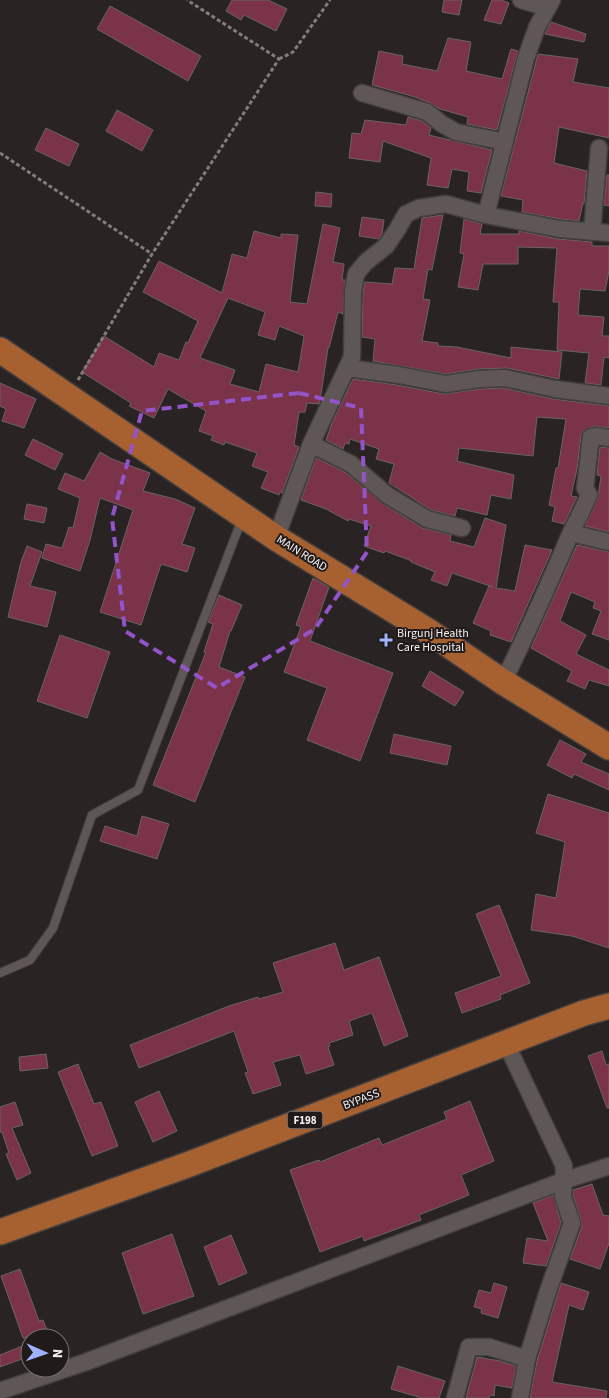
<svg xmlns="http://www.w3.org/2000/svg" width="609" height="1398" viewBox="0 0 609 1398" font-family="'Source Sans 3',sans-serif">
	<rect width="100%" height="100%" fill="#2a2323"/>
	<path fill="#7b3349" stroke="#6a6364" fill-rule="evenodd" d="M232,0h36l19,9 -11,22 -32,-16 -3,5 -15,-9z
		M444,0h18l-3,15 -17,-3z
		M492,0h9l8,3 -8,21 -17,-4z
		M110,6l91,50 -13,25 -91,-52z
		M551,22l35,12 -2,8 -39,-8z
		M448,38l23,4 -5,29 36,8 9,-30 7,2 -21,79 -30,-6 1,-7 -28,-8 -10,-6 -15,-6 -43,-12 7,-34 24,5 -1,8 35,7z
		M538,54l40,5 -5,23 36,6v50l-50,-11 -5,36 33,8 -3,33 -1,-1 -4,18 -18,-2 -39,-7 1,-12 -22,-4z
		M117,110l36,20 -11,21 -36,-20z
		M408,117l14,4 9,7 -2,7 63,15 -11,43 -14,-2 2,-19 -17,-3 -4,19 -21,-3 4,-27 -48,-17 -3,21 -31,-4 3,-25 9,1 4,-14 41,5z
		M46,128l33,16 -10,22 -34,-16z
		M607,175h2v31l-5,-1z
		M316,192l16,2 -1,13 -16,-1z
		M443,215l-11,55 -4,-1 -5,30 7,1 -8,41 16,2v3l19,1 54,11v-11l51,5 -3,27 -52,-11 -28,1 -33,5 -73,-13 2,-22 -13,-2 1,-45 2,-10 27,2 3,-16 19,1 8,-51z
		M362,217l22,3 -2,14 -3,5 -20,-3z
		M464,219l18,5 -2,10h39v-3l39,8 34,3v4h17v25l-4,20 -25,-2 -2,26 26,2 -2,19h7v22l-5,-1 -3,28 -16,-2 4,-30 -32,-3 2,-48h-6l4,-54 -39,-1v17h-35l-5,26 -20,-3 6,-33 -4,-1z
		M323,224l17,4 -7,34 11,2 -2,16h3l-2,34 -5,-2 -9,36h-1l-8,53 -1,3 -12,-1 -2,9h-6l-5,33 5,2 -17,46 -2,-1 -1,3 -18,-7 7,-16 -16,-6 5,-13 -32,-11 -1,3 -13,-5 2,-4 -14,-5 7,-20 -38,-22 -14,29 -25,-12 2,-3 -49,-31 22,-36 50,31 5,-14 20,7 7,-18 2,1 10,-22 -55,-29 16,-31 63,32 10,-39 15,4 7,-27 27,7v-4l17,1 -8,67 17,2zM228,298l37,14 -7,23 17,5 4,-14 25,10 -6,36 -32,-8 -7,28 -29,-8 5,-14 -35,-12z
		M353,379l44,6 47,9 36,-5 24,-1 49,11 56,7v22l-15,-2 -11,5 -2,5 -4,33 -6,27 6,1 -13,27 -12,-3 3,-14 -6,-2 7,-37h2l8,-49 -29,-2 -4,39 -74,-8 -2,13 57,14 -3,24 -20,-4 -4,20 -30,-7 -2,8 -24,-6 -42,-27 5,-19 -18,-5 3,-10 -29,-10 -1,5 -4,-1 -2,6 -17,-9 6,-17z
		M0,383l36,16 -12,29 -22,-7 4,-12 -6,-3z
		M33,439l30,15 -8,16 -30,-15z
		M600,447l9,1v84l-24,-6 13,-28 3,-22 -4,-1z
		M100,452l12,7 38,14 -7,18 32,8 20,9 -13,36 13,4 -8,24 -26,-8 -20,61 -41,-13 33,-102 -33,-12 -10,42 -10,31 -38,-13 4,-14 16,4 7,-21 4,1 7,-30 -22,-9 7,-16 19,8z
		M316,458l29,14 37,31 40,25 29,7 -1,6 24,6 11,-29 21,7 -10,63 19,3 10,-46 27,5 -41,92 -21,-7 1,-4 -18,-8 16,-37 4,1 -41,-14 -5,13 -16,-6 4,-8 -24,-10 1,-1 -27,-10 -1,2 -20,-7 7,-20 -22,-7 -1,2 -22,-12 -25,-9z
		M27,504l20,4 -3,15 -20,-4z
		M577,545l32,7v88l-17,-6 9,-23 -8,-3 2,-6 -24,-10 -11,29 26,14 -10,19 33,16v16l-20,-6 -4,9 -18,-8 5,-10 -41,-23z
		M27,546l15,6 -12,34 26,6 -9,35 -39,-10 13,-55z
		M313,578l16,9 -19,54 83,32 -33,88 -53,-21 20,-52 -43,-16 17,-45 -5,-2z
		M219,595l23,10 -11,26h-1l-11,36 26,10 -50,125 -42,-17 53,-133h-2l9,-28 -5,-2z
		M60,635l50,17 -23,66 -50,-17z
		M430,671l34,21 -9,14 -33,-20z
		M394,734l57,12 -4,19 -57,-12z
		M560,740l26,14 -5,8 28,12v16l-35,-16 -2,4 -25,-13z
		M548,794l61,19v135l-37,-12 -41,-6 5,-36 20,4 9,-56 -29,-9z
		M142,816l27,8 -12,35 -57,-18 5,-15 32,10z
		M499,905l31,78 -30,12 1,4 -39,14 -7,-20 46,-17 -25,-62z
		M335,943l9,27 35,-13 29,79 -24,10 -12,-33 -23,8 4,14 -24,8 1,3 -2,1 6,18 -28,9 -6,-19 -27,7 8,23 -28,9 -8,-21 3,-1 -14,-41 -95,37 -9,-23 99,-39 29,-9 1,2 24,-7 -10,-29z
		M602,1051l4,14 3,-1v44h-2l-19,-52z
		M46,1054l2,14 -28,3 -1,-14z
		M78,1064l16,40 7,-2 17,44 -26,10 -34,-84z
		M159,1091l18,40 -24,11 -18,-40z
		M470,1101l24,60 -33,14 8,20 -50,20 2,5 -57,21 -1,-5 -43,16 -30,-82 29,-10 1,2 59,-24 3,7 65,-26 -3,-7z
		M15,1102l8,23 -11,3 19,45 -14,7 -11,-26 3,-1 -7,-21h-2v-25z
		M592,1184l11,31 6,1v27l-9,26 -30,-10 12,-33 -1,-6 -8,-25v-5z
		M553,1195l8,28 -15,43 -23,-3 4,-25 21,3 -15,-38z
		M172,1234l22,62 -51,18 -21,-61z
		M231,1235l16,38 -28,12 -15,-38z
		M20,1269l19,52 4,-1 7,18h-27l-22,-62z
		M494,1283l13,4 -9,31 -17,-5 1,-4 -8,-2 5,-17 12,3z
		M561,1283l28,9 -6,18 -14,-5 -17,77 55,9 -1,7h-76l7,-37z
		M30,1343v13l-30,11v-12z
		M477,1357l23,4 16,5 -4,22 -17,-3 -1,11 -4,-1 -1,3h-23z
		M398,1366l47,15 -6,17h-17l-31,-9z"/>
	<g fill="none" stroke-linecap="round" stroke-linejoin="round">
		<defs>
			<path id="lane" d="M0,973l30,-13 23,-32 39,-113 46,-25 104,-271"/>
			<path id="street" d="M521,0l27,8
				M362,93l65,19 15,12 14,8 49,10
				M486,215l40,-157 11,-31 15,-27
				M592,232l7,-84
				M347,368l52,7 47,9 33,-5 26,-1 50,11 54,7
				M311,444l40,20 36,31 40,24 35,9
				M571,533l38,9
				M276,538l35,-94 41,-87 1,-66 3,-17 10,-12 20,-16 11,-16 9,-16 13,-6 27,-4 40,11 74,14 49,4
				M503,682c24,-48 45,-96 66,-145 6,-14 14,-27 20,-42l-4,-7 6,-51 5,-1 13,2
				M0,1391l86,-29 477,-181 46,-15
				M455,1398l14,-51h20l38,12 20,-65 25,-71 -9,-26 1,-31 -58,-123
				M520,1398l7,-39"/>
			<path id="primary" d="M0,350l276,188 155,95 72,49 106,65
				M0,1232l187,-67 397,-152 25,-7"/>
		</defs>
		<use href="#lane" stroke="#443f3e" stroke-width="10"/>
		<use href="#street" stroke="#443f3e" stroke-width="19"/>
		<use href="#primary" stroke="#443f3e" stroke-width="28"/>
		<path stroke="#827c7c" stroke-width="3" stroke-dasharray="4 2.5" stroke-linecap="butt" d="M279,59l14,-7 37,-52
			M0,153l152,101
			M78,380l74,-126 127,-195 -92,-59"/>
		<use href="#lane" stroke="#5e5756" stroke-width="8"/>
		<use href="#street" stroke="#5e5756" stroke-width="16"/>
		<use href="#primary" stroke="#a76131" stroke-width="25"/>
	</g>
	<path fill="none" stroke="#9353c9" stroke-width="4" stroke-dasharray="10 6" stroke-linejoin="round" d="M299,393l62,15 6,144 -52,77 -98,59 -92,-57 -13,-113 30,-107z"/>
	<path fill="#9fb3fd" stroke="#201a19" stroke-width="2" d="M383.5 632.5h5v5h5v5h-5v5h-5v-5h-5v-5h5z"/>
	<g text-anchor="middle" stroke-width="4" stroke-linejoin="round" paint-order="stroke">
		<rect fill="#201a19" stroke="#b5b0b0" stroke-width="1" x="287.5" y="1111.5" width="35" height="17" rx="4"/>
		<g font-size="11" font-weight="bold" fill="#f5f0f0">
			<text x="305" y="1124">F198</text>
		</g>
		<g font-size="12" fill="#f5f0f0" stroke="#201a19">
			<text transform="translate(302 553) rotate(32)" y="4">MAIN ROAD</text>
			<text transform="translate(361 1099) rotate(-21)" y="4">BYPASS</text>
		</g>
		<g font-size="12" fill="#f5f0f0" stroke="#201a19" text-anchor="start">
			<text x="397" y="637">Birgunj Health<tspan x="397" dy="14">Care Hospital</tspan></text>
		</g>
	</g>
	<g transform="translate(45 1353) rotate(92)"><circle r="24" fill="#201a19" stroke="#75706f"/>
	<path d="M0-4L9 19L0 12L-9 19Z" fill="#9fb3fd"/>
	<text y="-8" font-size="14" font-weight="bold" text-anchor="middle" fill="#f5f0f0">N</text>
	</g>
</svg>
